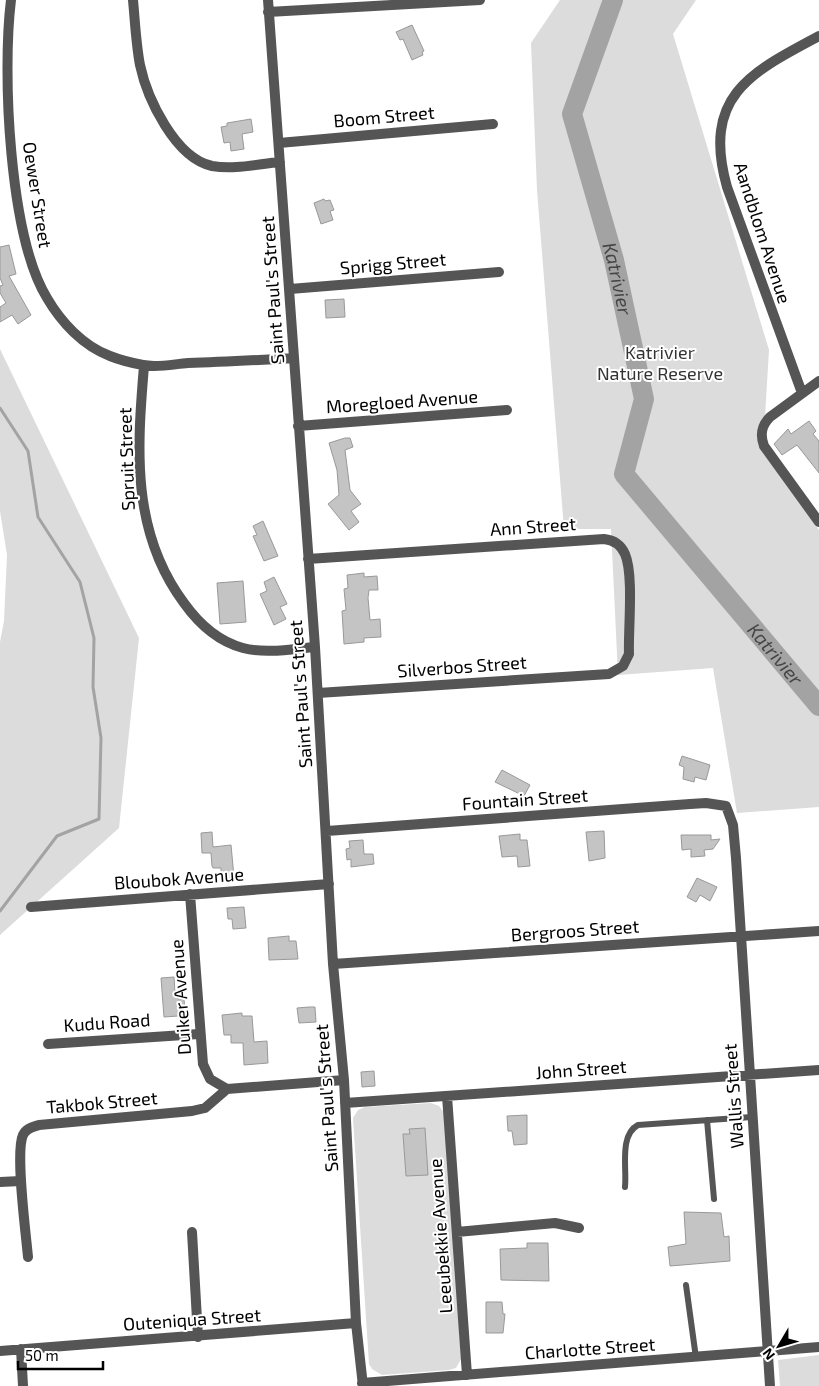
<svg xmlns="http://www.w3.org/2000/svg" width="819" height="1386" viewBox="0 0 819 1386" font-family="'Exo 2',sans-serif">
	<rect width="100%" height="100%" fill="#fff"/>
	<path fill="#dcdcdc" d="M560,0h136l-23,34 96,316 -6,100 56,80v277l-82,6 -24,-145 -95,7 -7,-146h-47l-27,-339 -6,-147z
		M0,349l139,289 -20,190 -119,107v-293l4,-21 3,-66 -7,-44z
		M431,1103l8,3 6,8 16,245 -5,9 -7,2 -67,5 -10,-6 -3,-5 -16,-246 5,-8 7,-3z
		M819,1355v31h-39l-2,-26z"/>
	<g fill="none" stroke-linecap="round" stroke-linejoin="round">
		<path stroke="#a3a3a3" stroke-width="3" d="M0,408l28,43 10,66 42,65 14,56 -1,49 8,51 -2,81 -42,17 -57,75"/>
		<path stroke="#a3a3a3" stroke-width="20" id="s1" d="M613,0l-41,114 42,146 30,139 -20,75 195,232"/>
	</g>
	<path fill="#c4c4c4" stroke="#999" d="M412,25l12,26 -2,1 1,3 -11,5 -9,-21 -3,1 -4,-8z
		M251,119l2,13 -11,2 2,15 -13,2 -1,-9 -6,1 -3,-16 6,-1v-3z
		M324,199l1,2 5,-1 4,10 -4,1 3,9 -12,4 -7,-21z
		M9,245l7,29 -7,2 22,39 -13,9 -6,-9 -12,7v-15l6,-4 -6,-10v-7l3,-1 -3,-7v-31z
		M344,299l1,18 -19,1 -1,-18z
		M809,421l7,10 -3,3 6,7v32l-22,-28 -15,10 -8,-11 14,-15 3,5z
		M345,438h5l3,9 -8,3 5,40 11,14 -10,7 8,11 -10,8 -21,-26 11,-9 -2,-25 -8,-27z
		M263,521l15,35 -14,5 -11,-25 4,-1 -4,-9z
		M364,573v4l13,-1 1,14h-9l-1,8 2,22 10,-1 1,18 -17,1v4l-20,2 -2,-33 4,-1 -2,-21 4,-1 -1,-13z
		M274,577l13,27 -7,3 6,12 -12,6 -14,-31 7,-3 -3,-9z
		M243,581l3,41 -26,2 -3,-41z
		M682,756l28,9 -4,15 -11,-3 -1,5 -11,-3 1,-12 -5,-2z
		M502,770l28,15 -6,11 -29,-14z
		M604,831l1,27 -16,3 -3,-29z
		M212,832l1,15 18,-2 3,32 -13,1v-10h-8l-1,-2 -1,-13h-9l-1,-20z
		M520,834v6h7l3,26 -12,1 -1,-11 -15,1 -3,-21z
		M681,835h30v5l9,-1 -7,10 -9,1 1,6 -14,1v-8l-9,1z
		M363,840l1,14h9l1,10 -23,3v-8l-4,1 -1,-11 4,-1 -1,-7z
		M697,878l20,9 -7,14 -10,-6 -4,7 -9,-5z
		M244,907l2,21 -13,1 -1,-10h-4l-1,-11z
		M289,936v5h7l2,18 -29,1 -1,-22z
		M174,977l1,16h3v6h6l1,12 -7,1v4l-14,1 -3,-39z
		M309,1007h6l1,15 -17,1 -2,-15z
		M242,1013v3h10l2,26 13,-1 1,22 -24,2 -1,-22h-12v-8h-7l-2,-20z
		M374,1071l1,15 -13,1 -1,-15z
		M527,1115v29l-13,1 -2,-14h-4l-1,-15z
		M425,1128l3,47 -22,1 -3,-42h7l-1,-5z
		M684,1212l37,1 3,24 5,-1 1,25 -60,5 -2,-19 18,-3z
		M527,1243h21l1,38 -48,-1 -1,-31 27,-1z
		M486,1302h16l1,12h2l-2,19h-17z"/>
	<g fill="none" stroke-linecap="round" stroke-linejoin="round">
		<path stroke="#555" stroke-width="6" d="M707,1120l7,79
			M625,1187c2,-19 -6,-52 13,-62l114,-8
			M686,1285l10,73"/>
		<path stroke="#555" stroke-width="10" d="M11,0c-9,72 -2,236 36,298 14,24 36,48 63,58 10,4 22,7 33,9 14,3 31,-1 45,-2 36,-1 71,-3 106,-5
			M133,0c2,21 3,44 7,65 7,33 35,93 72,101 22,4 46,-2 68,-4
			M268,0l47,647 18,317 11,116 12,243 7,63
			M268,12l212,-12
			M279,143l214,-19
			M290,289l209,-17
			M144,366c-7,83 -13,166 40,237 15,21 33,38 59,45 22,6 49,1 72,-1
			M819,381l-49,36c-9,9 -10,18 -6,29l55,76
			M802,393l-75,-206c-25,-90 22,-114 92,-151
			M298,426l209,-16
			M308,559l296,-20c10,1 17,6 21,15 9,21 3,76 4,100l-6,12 -14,8 -291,19
			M327,831l363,-27 16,-1 20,3 7,19 3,33 34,528
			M190,894l13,170 7,15 17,10 117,-9
			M31,907l298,-23
			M333,964l486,-33
			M48,1044l151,-10
			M447,1096l20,279
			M345,1103l474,-33
			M0,1182l21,-1
			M192,1232l6,105
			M457,1232l98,-9 24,5
			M28,1257c-2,-23 -13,-105 -5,-122 3,-7 10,-8 16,-10l153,-14 13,-3 22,-19
			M21,1349l2,37
			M0,1351l356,-28
			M362,1383l457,-36"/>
	</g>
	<g text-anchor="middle" stroke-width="4" stroke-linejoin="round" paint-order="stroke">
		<g font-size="18" fill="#000" stroke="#fff">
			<text transform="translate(384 117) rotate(-5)" y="6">Boom Street</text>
			<text transform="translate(37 195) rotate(81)" y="6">Oewer Street</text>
			<text transform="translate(762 233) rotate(72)" y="6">Aandblom Avenue</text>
			<text transform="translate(393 264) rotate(-5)" y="6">Sprigg Street</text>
			<text transform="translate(273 290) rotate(-94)" y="6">Saint Paul's Street</text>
			<text transform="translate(402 402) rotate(-4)" y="6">Moregloed Avenue</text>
			<text transform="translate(127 459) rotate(-92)" y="6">Spruit Street</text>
			<text transform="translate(533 527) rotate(-4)" y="6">Ann Street</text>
			<text transform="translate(462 667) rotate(-4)" y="6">Silverbos Street</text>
			<text transform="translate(301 694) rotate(-94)" y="6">Saint Paul's Street</text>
			<text transform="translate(525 800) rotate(-4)" y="6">Fountain Street</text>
			<text transform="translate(179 879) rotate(-4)" y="6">Bloubok Avenue</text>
			<text transform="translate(575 931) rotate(-4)" y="6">Bergroos Street</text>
			<text transform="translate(181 997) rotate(-94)" y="6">Duiker Avenue</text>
			<text transform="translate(107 1023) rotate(-4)" y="6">Kudu Road</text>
			<text transform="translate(581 1070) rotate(-4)" y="6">John Street</text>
			<text transform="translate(734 1096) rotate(-94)" y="6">Wallis Street</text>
			<text transform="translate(327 1098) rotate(-94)" y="6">Saint Paul's Street</text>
			<text transform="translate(102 1103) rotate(-5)" y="6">Takbok Street</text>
			<text transform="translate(441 1236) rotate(-94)" y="6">Leeubekkie Avenue</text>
			<text transform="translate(192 1320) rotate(-4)" y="6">Outeniqua Street</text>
			<text transform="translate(590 1349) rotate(-4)" y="6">Charlotte Street</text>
		</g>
		<g font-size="18" fill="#333" stroke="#fff">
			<text x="660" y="359">Katrivier<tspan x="660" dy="21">Nature Reserve</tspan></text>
		</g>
		<g font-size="19" font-style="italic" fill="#444" stroke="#fff">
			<text dy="7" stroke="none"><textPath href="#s1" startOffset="292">Katrivier</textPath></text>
			<text dy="7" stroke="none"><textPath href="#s1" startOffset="728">Katrivier</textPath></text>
		</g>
	</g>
	<g transform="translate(779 1346) rotate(232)" stroke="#ffffff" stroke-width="4" paint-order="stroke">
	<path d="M0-4L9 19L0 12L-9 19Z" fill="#000000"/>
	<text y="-8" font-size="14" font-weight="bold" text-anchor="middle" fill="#000000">N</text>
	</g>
	<path d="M18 1361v8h85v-8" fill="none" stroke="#000000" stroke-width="2.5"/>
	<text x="25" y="1361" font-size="15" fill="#000000" stroke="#ffffff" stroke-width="4" paint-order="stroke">50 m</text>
</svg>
